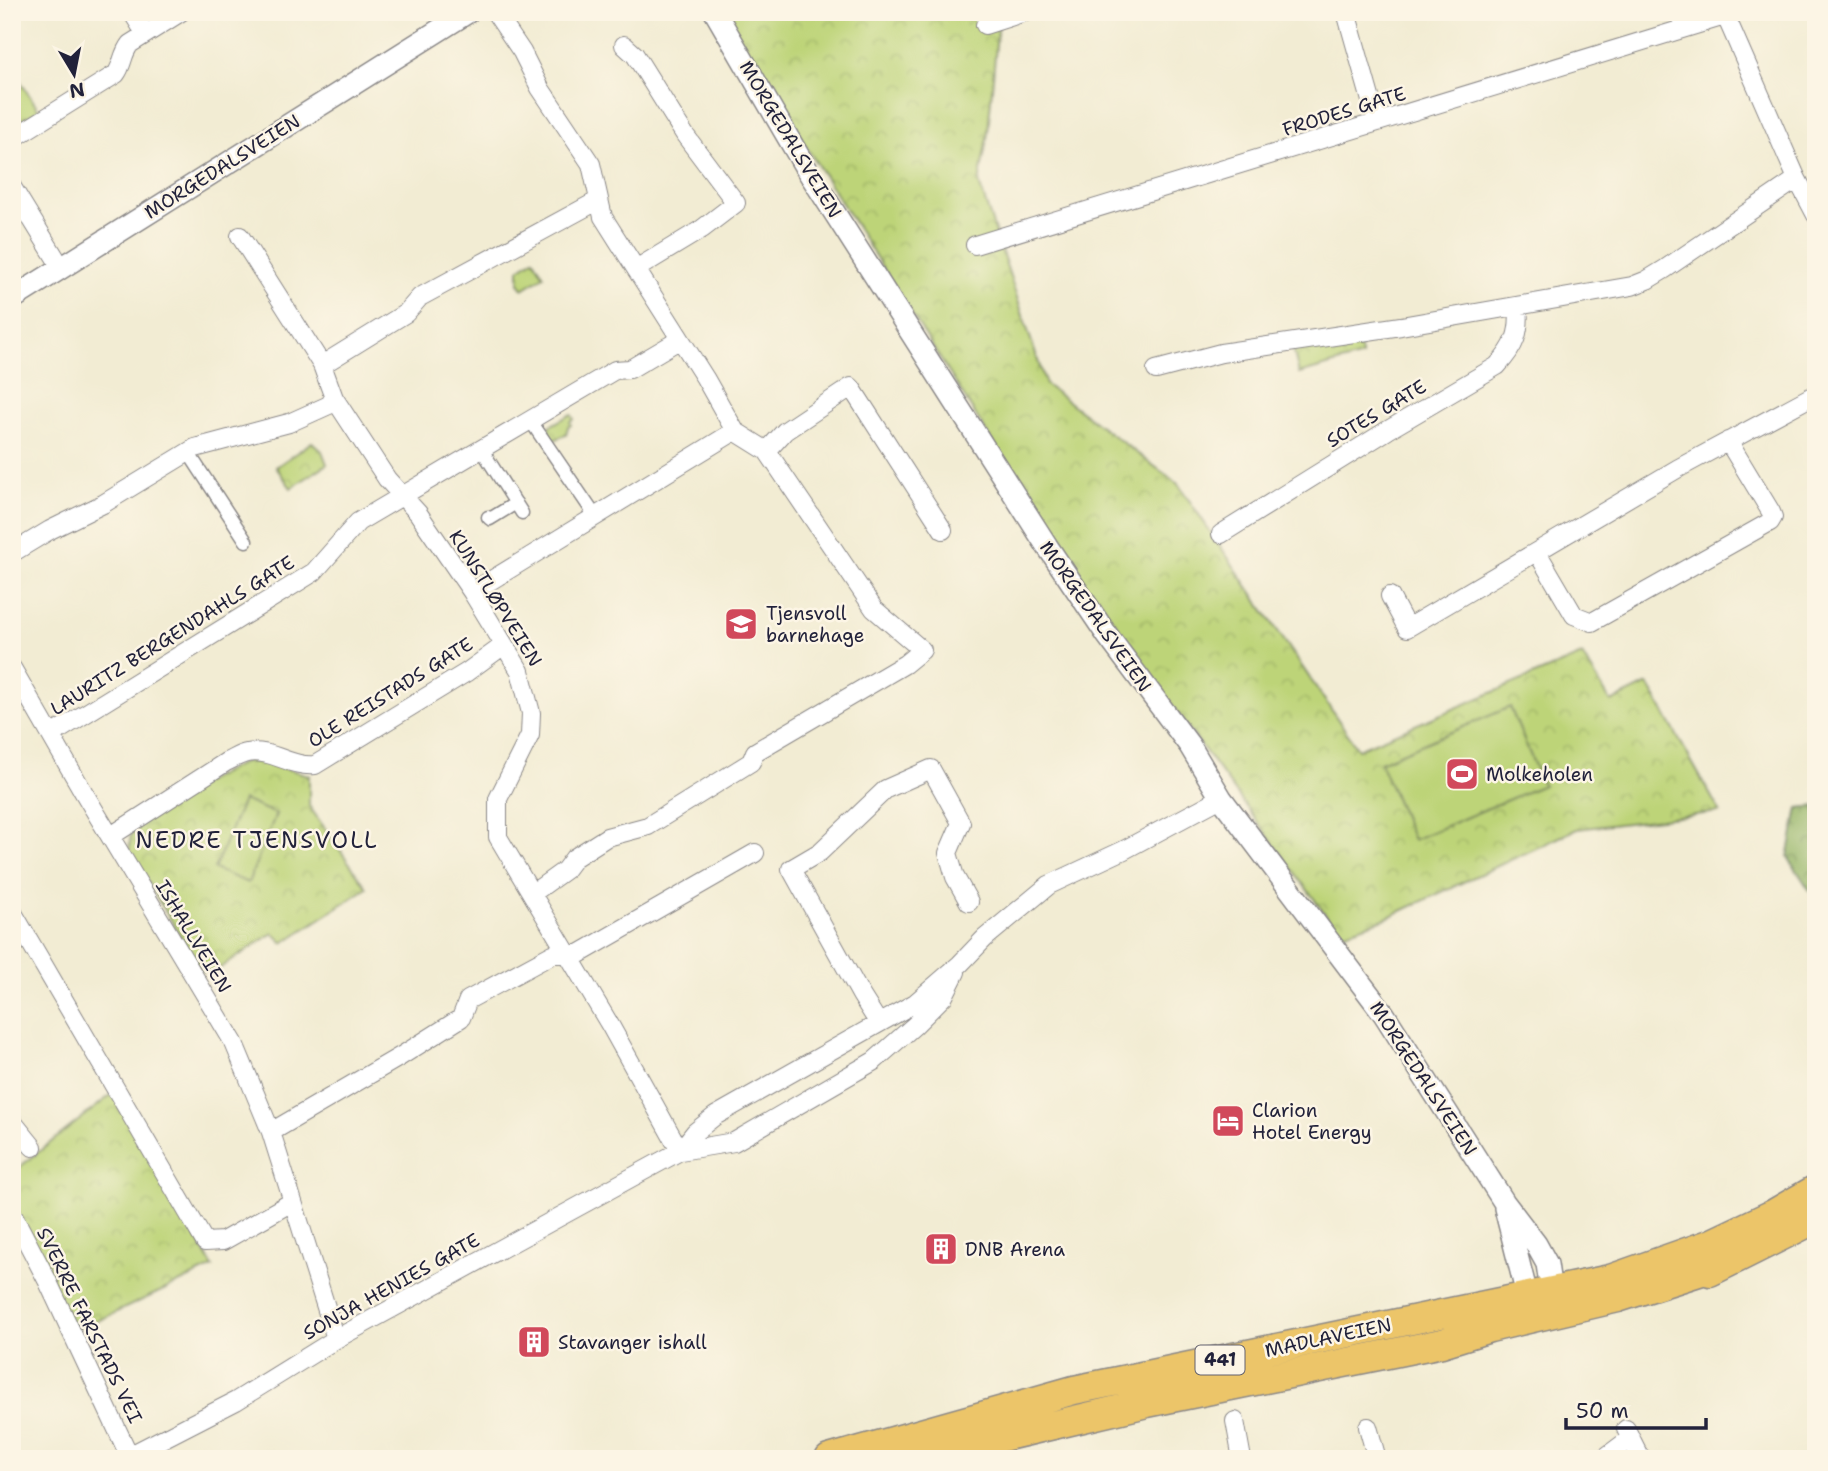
<svg xmlns="http://www.w3.org/2000/svg" width="1828" height="1471" viewBox="0 0 1828 1471" font-family="'Shantell Sans',sans-serif">
	<defs>
		<pattern id="forest-crowns" width="20" height="18" patternUnits="userSpaceOnUse" patternTransform="scale(1.75)"><rect width="20" height="18" fill="#96b668"/><path d="M2 6a3 3 0 1 1 6 0M12 15a3 3 0 1 1 6 0" fill="none" stroke="#7a9457"/></pattern>
		<pattern id="park-crowns" width="20" height="18" patternUnits="userSpaceOnUse" patternTransform="scale(1.75)"><rect width="20" height="18" fill="#bdd478"/><path d="M2 6a3 3 0 1 1 6 0M12 15a3 3 0 1 1 6 0" fill="none" stroke="#a2b669"/></pattern>
	</defs>
	<rect width="100%" height="100%" fill="#fcf5e5"/>
	<filter id="ink" filterUnits="userSpaceOnUse"><feTurbulence type="fractalNoise" baseFrequency=".0143" numOctaves="2"/><feDisplacementMap in="SourceGraphic" scale="14" xChannelSelector="R" yChannelSelector="G"/><feConvolveMatrix kernelMatrix="1 2 1 2 8 2 1 2 1" color-interpolation-filters="sRGB"/></filter>
	<filter id="wash" filterUnits="userSpaceOnUse"><feTurbulence type="fractalNoise" baseFrequency=".00686" numOctaves="4" result="noise"/><feDisplacementMap in="SourceGraphic" scale="28" xChannelSelector="R" yChannelSelector="G"/><feGaussianBlur stdDeviation="1.57" result="paint"/><feColorMatrix in="noise" values="0 0 0 0 0 0 0 0 0 0 0 0 0 0 0 0 0 1.4 0 .05"/><feComposite in="paint" operator="in"/></filter>
	<g filter="url(#wash)">
		<rect width="100%" height="100%" fill="#f2ecd3"/>
		<path fill="url(#forest-crowns)" stroke="#5c6c52" stroke-width="2" d="M1816,806v94l-28,-43 10,-49z"/>
		<path fill="url(#park-crowns)" stroke="#707b5a" stroke-width="2" d="M721,12h278l-11,120 -9,51 67,202 132,99 180,265 224,-94 29,47 37,-18 72,128 -143,17 -193,90 -44,15 -255,-346z
			M12,69l27,41 -27,16z
			M534,259l10,17 -21,13 -4,-6v-14z
			M1356,338l6,18 -63,18 -6,-26z
			M571,414l3,5 -4,3 1,3 -3,2 -2,7 -13,7 -5,-9 2,-6z
			M312,442l10,9 5,13 -36,24 -15,-21z
			M247,761l22,3 40,11v31l58,82 -84,55 -10,-10 -59,39 -12,-1 -73,-119c1,-5 0,-12 2,-17 8,-19 94,-64 116,-74z
			M116,1091l97,176 -137,64 -64,-121v-37z"/>
		<path fill="#bdd478" stroke="#707b5a" stroke-width="2" d="M1510,707l33,78 -130,55 -33,-78z
			M243,800l33,14 -28,69 -34,-14z"/>
	</g>
	<g filter="url(#ink)">
		<g fill="none" stroke-linecap="round" stroke-linejoin="round">
			<defs>
				<path id="pedestrian" d="M530,420l66,97
					M482,450l40,63
					M188,452l58,89
					M488,517l2,2 26,-16"/>
				<path id="minor" d="M132,12l13,21
					M495,12l27,40 18,36 51,76 12,53 102,161 30,53 32,20 107,158 48,41 -17,14 -150,88 -4,10 -103,64 -41,11 -33,21 -9,12 -32,23
					M1346,12l31,110
					M1724,12l73,167 19,36
					M985,25l40,-13
					M624,45l11,10 50,80 51,68 -34,26 -66,40
					M12,139l104,-65c7,-9 6,-20 14,-30l51,-32
					M12,187l49,80
					M240,236l82,129 12,33 53,81 31,34 54,79 48,79 11,42 -1,22 -32,64v38l112,188 70,126
					M975,245l750,-229
					M322,365l84,-52 14,-16 179,-97
					M1156,370l65,-17 180,-27 231,-40 15,-6 18,-11 132,-90
					M767,451l18,-20 66,-44 92,143
					M1221,534l167,-104 109,-64c18,-19 24,-34 21,-60
					M1537,552l37,63 18,7 178,-100 3,-5 -2,-5 -43,-71
					M12,553l38,-23 53,-26 92,-56 94,-25 40,-18 5,-7
					M472,592l263,-161
					M1390,596l17,32 270,-159 139,-75
					M12,668l72,125 150,250 37,89 65,207
					M51,735l263,-163 44,-50 257,-152 15,-1 49,-29
					M111,836l115,-74c7,-3 14,-8 21,-9 24,-5 44,15 68,12l152,-93 37,-27
					M12,911l193,331 18,-1 69,-39
					M878,1022l-17,-27 -70,-126 29,-17 66,-63 45,-20 30,54 -13,30 7,24 14,25
					M12,1121l21,26
					M271,1132l130,-76 60,-38 7,-18 85,-46h26l176,-101
					M680,1151l54,-9 140,-81 41,-36 29,-29 12,-24
					M12,1213l35,67 82,175
					M1235,1421l7,38
					M1368,1427l9,32
					M1626,1429l15,30
					M123,1459l113,-58 100,-62 344,-188 15,-19 20,-16 200,-113 45,-39 25,-26 64,-53 75,-35 97,-52
					M1603,1459l28,-21"/>
				<path id="tertiary" d="M715,12l89,153 243,381 60,89 83,111 31,52 163,216 120,188 32,42 11,20 4,27 -3,15
					M12,299l456,-287
					M1505,1208l22,87 10,11"/>
				<path id="primary" d="M1710,1272l106,-53
					M829,1459l245,-69 536,-111 102,-36 61,-29 43,-25
					M909,1459l238,-56 295,-60 48,-15 128,-30 109,-35"/>
			</defs>
			<use href="#pedestrian" stroke="#8a8787" stroke-width="15"/>
			<use href="#minor" stroke="#8a8787" stroke-width="20"/>
			<use href="#tertiary" stroke="#8a8787" stroke-width="24"/>
			<use href="#primary" stroke="#8a8787" stroke-width="31"/>
			<use href="#pedestrian" stroke="#fff" stroke-width="12"/>
			<use href="#minor" stroke="#fff" stroke-width="18"/>
			<use href="#tertiary" stroke="#fff" stroke-width="21"/>
			<use href="#primary" stroke="#ecc569" stroke-width="28"/>
		</g>
	</g>
	<defs>
		<symbol id="school-square" viewBox="-11 -11 22 22"><rect x="-9" y="-9" width="18" height="18" rx="4" fill="#d1495b" stroke="#fcf5e5"/><path d="M0-5L7-2L0 1L-7-2ZM-4 1L0 2.5L4 1V4Q0 6-4 4Z" fill="#fff"/></symbol>
		<symbol id="stadium-square" viewBox="-11 -11 22 22"><rect x="-9" y="-9" width="18" height="18" rx="4" fill="#d1495b" stroke="#fcf5e5"/><path d="M0-5a6.5 5 0 1 0 0 10a6.5 5 0 1 0 0-10ZM-3.5-1.8h7v3.6h-7Z" fill="#fff"/></symbol>
		<symbol id="hotel-square" viewBox="-11 -11 22 22"><rect x="-9" y="-9" width="18" height="18" rx="4" fill="#d1495b" stroke="#fcf5e5"/><path d="M-6-4.5h1.5V1H6V5H4.5V3h-9V5H-6ZM-4 0a1.8 1.8 0 1 1 3.6 0ZM.5 0V-2.5h3Q6-2.5 6 0Z" fill="#fff"/></symbol>
		<symbol id="building-square" viewBox="-11 -11 22 22"><rect x="-9" y="-9" width="18" height="18" rx="4" fill="#d1495b" stroke="#fcf5e5"/><path d="M-4-6H4V6H1V3H-1V6H-4ZM-2.5-4.3h1.7v1.8h-1.7ZM.8-4.3h1.7v1.8H.8ZM-2.5-1h1.7V.8h-1.7ZM.8-1h1.7V.8H.8Z" fill="#fff"/></symbol>
	</defs>
	<g fill-rule="evenodd">
		<use href="#school-square" x="722" y="605" width="38" height="38"/>
		<use href="#stadium-square" x="1443" y="755" width="38" height="38"/>
		<use href="#hotel-square" x="1209" y="1102" width="38" height="38"/>
		<use href="#building-square" x="922" y="1230" width="38" height="38"/>
		<use href="#building-square" x="515" y="1323" width="38" height="38"/>
	</g>
	<g text-anchor="middle" stroke-width="5" stroke-linejoin="round" paint-order="stroke">
		<rect fill="#fcf5e5" stroke="#63616e" stroke-width="2" x="1195.5" y="1345.5" width="49" height="29" rx="5"/>
		<g font-size="18" font-weight="bold" fill="#22223b">
			<text x="1220" y="1366">441</text>
		</g>
		<g font-size="19" fill="#22223b" stroke="#fcf5e5">
			<text transform="translate(1344 111) rotate(-17)" y="7">FRODES GATE</text>
			<text transform="translate(791 139) rotate(59)" y="7">MORGEDALSVEIEN</text>
			<text transform="translate(222 166) rotate(-32)" y="7">MORGEDALSVEIEN</text>
			<text transform="translate(1376 413) rotate(-31)" y="7">SOTES GATE</text>
			<text transform="translate(496 598) rotate(58)" y="7">KUNSTLØPVEIEN</text>
			<text transform="translate(1096 616) rotate(55)" y="7">MORGEDALSVEIEN</text>
			<text transform="translate(172 635) rotate(-32)" y="7">LAURITZ BERGENDAHLS GATE</text>
			<text transform="translate(390 692) rotate(-32)" y="7">OLE REISTADS GATE</text>
			<text transform="translate(194 936) rotate(59)" y="7">ISHALLVEIEN</text>
			<text transform="translate(1424 1078) rotate(57)" y="7">MORGEDALSVEIEN</text>
			<text transform="translate(391 1286) rotate(-29)" y="7">SONJA HENIES GATE</text>
			<text transform="translate(90 1325) rotate(64)" y="7">SVERRE FARSTADS VEI</text>
			<text transform="translate(1328 1337) rotate(-12)" y="7">MADLAVEIEN</text>
		</g>
		<g font-size="19" fill="#22223b" stroke="#fcf5e5" text-anchor="start">
			<text x="766" y="620">Tjensvoll<tspan x="766" dy="22">barnehage</tspan></text>
			<text x="1486" y="781">Molkeholen</text>
			<text x="1252" y="1117">Clarion<tspan x="1252" dy="22">Hotel Energy</tspan></text>
			<text x="965" y="1256">DNB Arena</text>
			<text x="558" y="1349">Stavanger ishall</text>
		</g>
		<g font-size="23" letter-spacing="2" fill="#22223b" stroke="#fcf5e5">
			<text x="257" y="848">NEDRE TJENSVOLL</text>
		</g>
	</g>
	<rect width="1828" height="1471" fill="none" stroke="#fcf5e5" stroke-width="42"/>
	<g transform="translate(74 74) rotate(170)" stroke="#fcf5e5" stroke-width="5" paint-order="stroke">
	<path d="M0-5L12 26L0 18L-12 26Z" fill="#22223b"/>
	<text y="-10" font-size="19" font-weight="bold" text-anchor="middle" fill="#22223b">N</text>
	</g>
	<path d="M1566 1418v10h140v-10" fill="none" stroke="#22223b" stroke-width="3.5"/>
	<text x="1576" y="1418" font-size="21" fill="#22223b" stroke="#fcf5e5" stroke-width="5" paint-order="stroke">50 m</text>
</svg>
